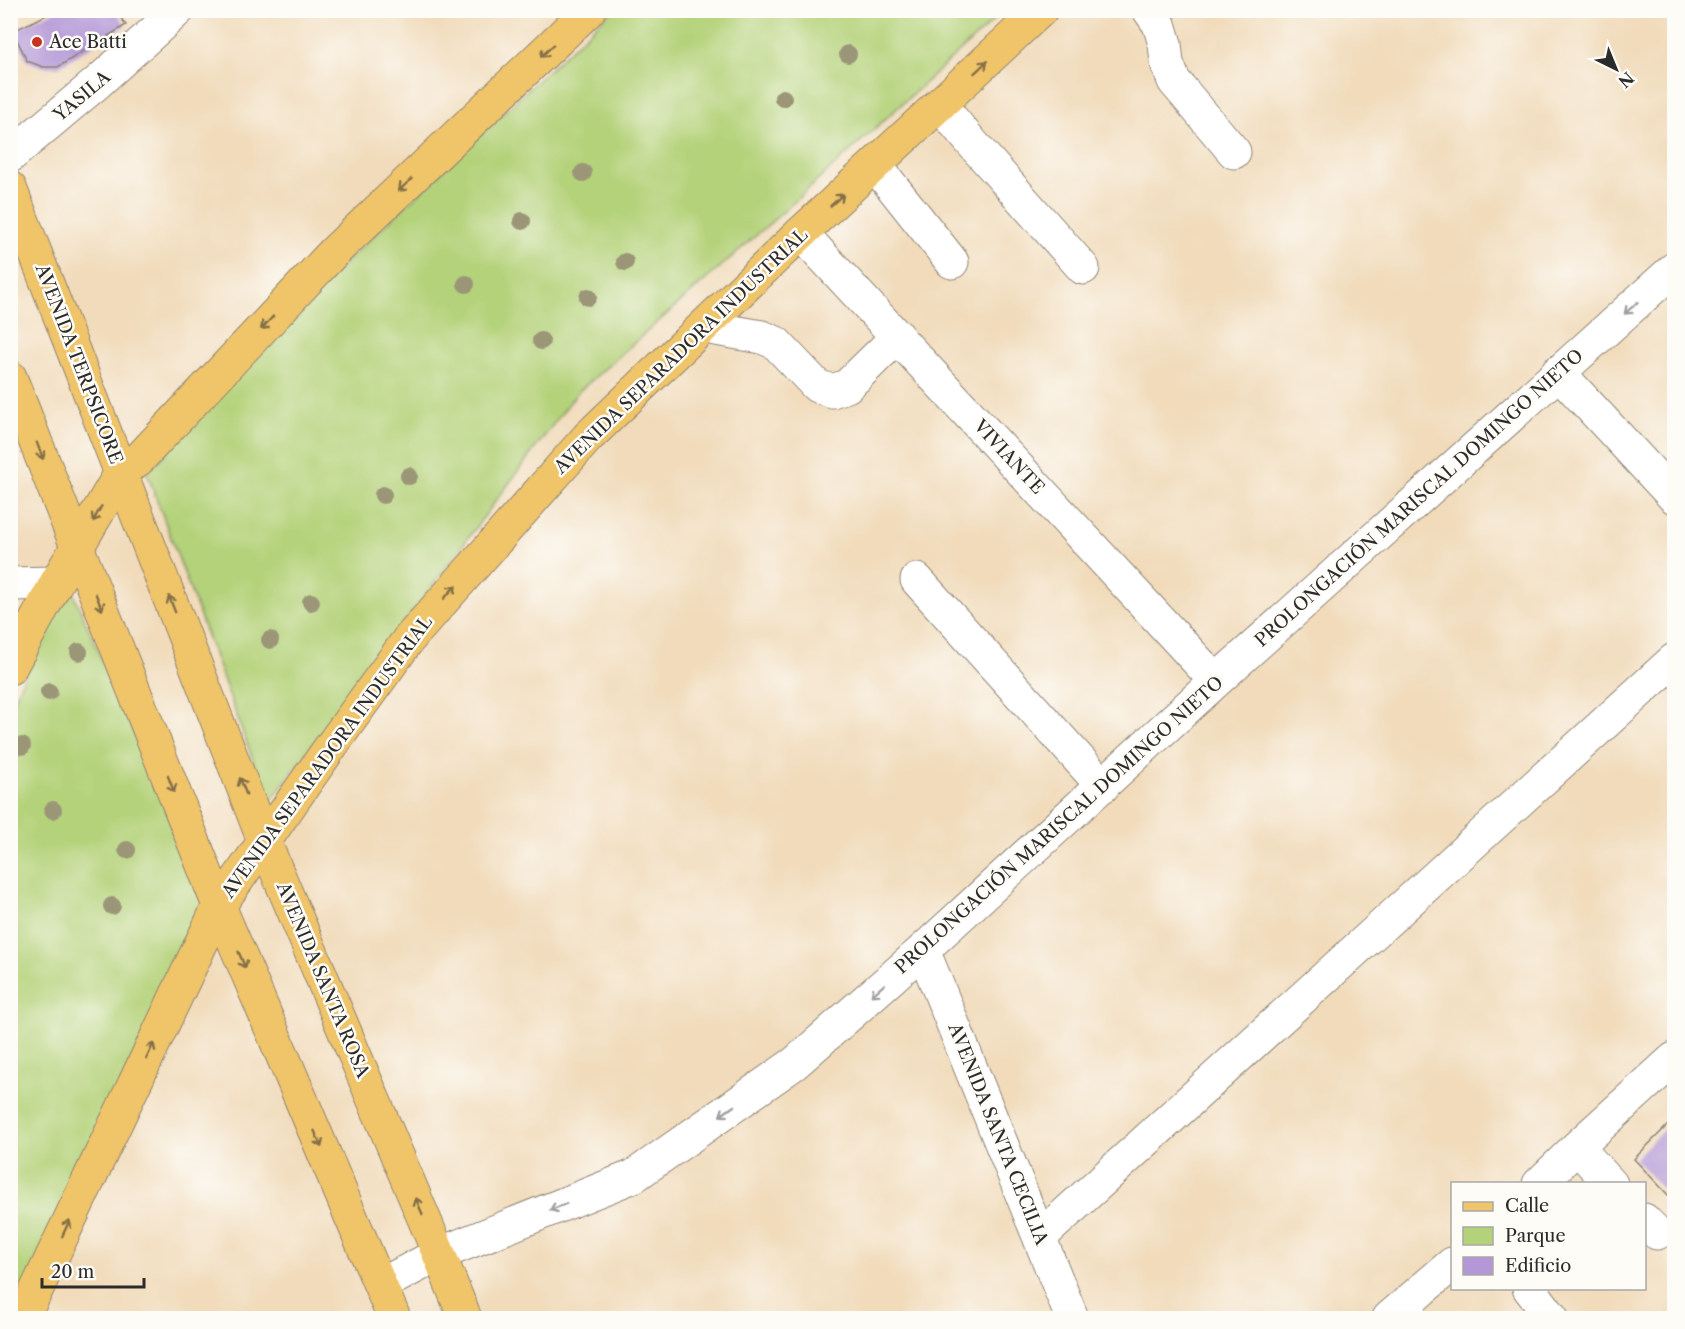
<svg xmlns="http://www.w3.org/2000/svg" width="1685" height="1329" viewBox="0 0 1685 1329" font-family="'Libre Caslon Text',serif">
	<rect width="100%" height="100%" fill="#fdfcf7"/>
	<filter id="ink" filterUnits="userSpaceOnUse"><feTurbulence type="fractalNoise" baseFrequency=".0167" numOctaves="2"/><feDisplacementMap in="SourceGraphic" scale="12" xChannelSelector="R" yChannelSelector="G"/><feConvolveMatrix kernelMatrix="1 2 1 2 8 2 1 2 1" color-interpolation-filters="sRGB"/></filter>
	<filter id="wash" filterUnits="userSpaceOnUse"><feTurbulence type="fractalNoise" baseFrequency=".008" numOctaves="4" result="noise"/><feDisplacementMap in="SourceGraphic" scale="24" xChannelSelector="R" yChannelSelector="G"/><feGaussianBlur stdDeviation="1.35" result="paint"/><feColorMatrix in="noise" values="0 0 0 0 0 0 0 0 0 0 0 0 0 0 0 0 0 1.4 0 .05"/><feComposite in="paint" operator="in"/></filter>
	<g filter="url(#wash)">
		<rect width="100%" height="100%" fill="#f1dbbb"/>
		<path fill="#b4d279" stroke="#707e52" stroke-width="1.5" d="M611,11h393l-210,191 -218,192 -307,409 -122,-330 196,-208z
			M68,581l138,322 -195,415v-612z"/>
		<g id="blocks">
			<path fill="#b397d7" d="M57,10h58l11,15 -68,42h-15l-16,-6 -14,-30z
				M1674,1119v82l-40,-42z"/>
		</g>
	</g>
	<g filter="url(#ink)">
		<use href="#blocks" fill-opacity="0" stroke="#8e8373" stroke-width="1.5"/>
		<g fill="none" stroke-linecap="round" stroke-linejoin="round">
			<defs>
				<path id="minor" d="M1149,10l10,14 6,20 2,19 7,18 60,71
					M940,105l32,38 111,125
					M10,156l88,-74 80,-72
					M875,165l77,97
					M801,233l415,448
					M704,327l58,10 14,6 41,43 15,5 15,-5 51,-50
					M1558,372l116,125
					M917,580l186,206
					M10,584l46,-1
					M923,950l149,368
					M1577,1147l34,37
					M1539,1184l38,-37 97,-88
					M1644,1220l13,13
					M1040,1237l634,-577
					M381,1285l58,-31 195,-78 161,-113 128,-113 293,-269 458,-412
					M1529,1288l23,30
					M1389,1318l63,-54"/>
				<path id="major" d="M10,188l254,653 175,413 26,64
					M10,377l209,529 175,412
					M10,668l46,-85 65,-110 18,-14 194,-206 256,-243
					M23,1318l196,-412 110,-157 79,-109 180,-203 213,-204 240,-223"/>
			</defs>
			<use href="#minor" stroke="#8e8373" stroke-width="35"/>
			<use href="#major" stroke="#8e8373" stroke-width="35"/>
			<use href="#minor" stroke="#fff" stroke-width="33"/>
			<use href="#major" stroke="#f0c469" stroke-width="33"/>
		</g>
		<g fill="#9b9678">
			<circle cx="848" cy="54" r="9"/>
			<circle cx="783" cy="98" r="9"/>
			<circle cx="583" cy="173" r="9"/>
			<circle cx="522" cy="221" r="9"/>
			<circle cx="625" cy="262" r="9"/>
			<circle cx="466" cy="284" r="9"/>
			<circle cx="588" cy="297" r="9"/>
			<circle cx="541" cy="341" r="9"/>
			<circle cx="409" cy="476" r="9"/>
			<circle cx="383" cy="495" r="9"/>
			<circle cx="311" cy="602" r="9"/>
			<circle cx="270" cy="640" r="9"/>
			<circle cx="79" cy="652" r="9"/>
			<circle cx="49" cy="692" r="9"/>
			<circle cx="22" cy="746" r="9"/>
			<circle cx="53" cy="810" r="9"/>
			<circle cx="127" cy="850" r="9"/>
			<circle cx="112" cy="906" r="9"/>
		</g>
		<defs><path id="oneway-shaft" d="M-6 0H5M1.5-3L5.5 0L1.5 3" fill="none" stroke-width="1.6" stroke-linecap="round" stroke-linejoin="round" transform="scale(1.5)"/></defs>
		<g stroke="#847047">
			<use href="#oneway-shaft" transform="translate(547 51) rotate(137)"/>
			<use href="#oneway-shaft" transform="translate(981 67) rotate(-43)"/>
			<use href="#oneway-shaft" transform="translate(405 185) rotate(137)"/>
			<use href="#oneway-shaft" transform="translate(837 200) rotate(-42)"/>
			<use href="#oneway-shaft" transform="translate(267 323) rotate(133)"/>
			<use href="#oneway-shaft" transform="translate(40 451) rotate(69)"/>
			<use href="#oneway-shaft" transform="translate(97 514) rotate(120)"/>
			<use href="#oneway-shaft" transform="translate(450 592) rotate(-48)"/>
			<use href="#oneway-shaft" transform="translate(99 602) rotate(68)"/>
			<use href="#oneway-shaft" transform="translate(172 604) rotate(-111)"/>
			<use href="#oneway-shaft" transform="translate(171 784) rotate(69)"/>
			<use href="#oneway-shaft" transform="translate(243 786) rotate(-111)"/>
			<use href="#oneway-shaft" transform="translate(242 960) rotate(67)"/>
			<use href="#oneway-shaft" transform="translate(150 1051) rotate(-65)"/>
			<use href="#oneway-shaft" transform="translate(318 1139) rotate(67)"/>
			<use href="#oneway-shaft" transform="translate(419 1206) rotate(-113)"/>
			<use href="#oneway-shaft" transform="translate(66 1228) rotate(-65)"/>
		</g>
		<g stroke="#a0a0a0">
			<use href="#oneway-shaft" transform="translate(1631 308) rotate(138)"/>
			<use href="#oneway-shaft" transform="translate(878 990) rotate(139)"/>
			<use href="#oneway-shaft" transform="translate(727 1111) rotate(145)"/>
			<use href="#oneway-shaft" transform="translate(558 1207) rotate(158)"/>
		</g>
	</g>
	<circle fill="#c8321e" stroke="#fdfcf7" stroke-width="2" cx="37" cy="42" r="6"/>
	<g text-anchor="middle" stroke-width="5" stroke-linejoin="round" paint-order="stroke">
		<g font-size="18" fill="#2b2b2b" stroke="#fdfcf7" text-anchor="start">
			<text x="49" y="48">Ace Batti</text>
		</g>
		<g font-size="18" fill="#2b2b2b" stroke="#fdfcf7">
			<text transform="translate(82 96) rotate(-40)" y="6">YASILA</text>
			<text transform="translate(681 351) rotate(-44)" y="6">AVENIDA SEPARADORA INDUSTRIAL</text>
			<text transform="translate(79 364) rotate(69)" y="6">AVENIDA TERPSICORE</text>
			<text transform="translate(1009 457) rotate(47)" y="6">VIVIANTE</text>
			<text transform="translate(1419 498) rotate(-42)" y="6">PROLONGACIÓN MARISCAL DOMINGO NIETO</text>
			<text transform="translate(327 757) rotate(-54)" y="6">AVENIDA SEPARADORA INDUSTRIAL</text>
			<text transform="translate(1059 825) rotate(-42)" y="6">PROLONGACIÓN MARISCAL DOMINGO NIETO</text>
			<text transform="translate(323 980) rotate(67)" y="6">AVENIDA SANTA ROSA</text>
			<text transform="translate(998 1134) rotate(68)" y="6">AVENIDA SANTA CECILIA</text>
		</g>
	</g>
	<rect width="1685" height="1329" fill="none" stroke="#fdfcf7" stroke-width="36"/>
	<rect x="1451" y="1182" width="195" height="108" fill="#fdfcf7" stroke="#a9a8a5" stroke-width="1.5"/>
	<rect x="1463" y="1202" width="30" height="9" fill="#f0c469" stroke="#a9a8a5" stroke-width="1.5"/>
	<text x="1505" y="1212" font-size="18" fill="#2b2b2b">Calle</text>
	<rect x="1463" y="1227" width="30" height="18" fill="#b4d279" stroke="#a9a8a5" stroke-width="1.5"/>
	<text x="1505" y="1242" font-size="18" fill="#2b2b2b">Parque</text>
	<rect x="1463" y="1257" width="30" height="18" fill="#b397d7" stroke="#a9a8a5" stroke-width="1.5"/>
	<text x="1505" y="1272" font-size="18" fill="#2b2b2b">Edificio</text>
	<g transform="translate(1616 69) rotate(137)" stroke="#fdfcf7" stroke-width="4.5" paint-order="stroke">
	<path d="M0-4.5L10 22L0 15L-10 22Z" fill="#2b2b2b"/>
	<text y="-9" font-size="16" font-weight="bold" text-anchor="middle" fill="#2b2b2b">N</text>
	</g>
	<path d="M42 1278v9h102v-9" fill="none" stroke="#2b2b2b" stroke-width="3"/>
	<text x="51" y="1278" font-size="18" fill="#2b2b2b" stroke="#fdfcf7" stroke-width="4.5" paint-order="stroke">20 m</text>
</svg>
